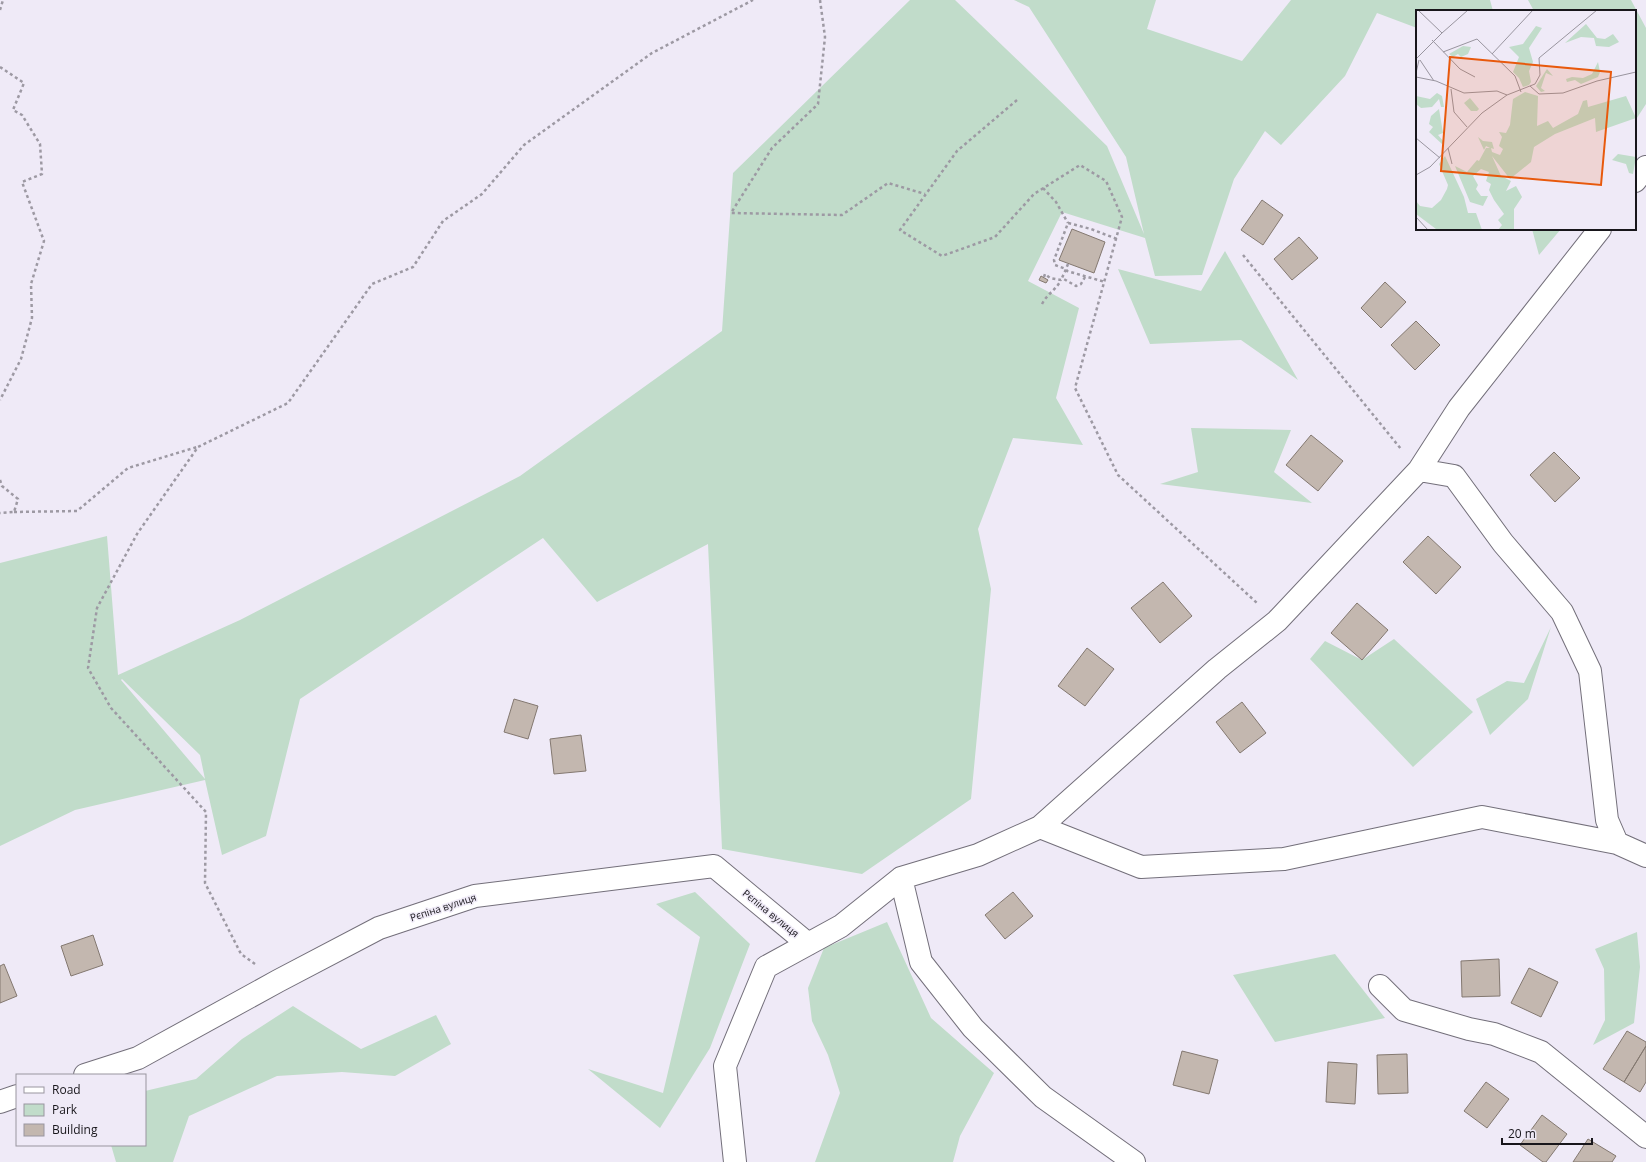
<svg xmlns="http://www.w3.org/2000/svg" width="1646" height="1162" viewBox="0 0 1646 1162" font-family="'Open Sans',sans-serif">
	<rect width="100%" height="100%" fill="#efeaf7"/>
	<path fill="#c1dcca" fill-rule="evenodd" d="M910,0h45l152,146 37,88 -18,-77 -97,-150 -15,-7h142l-9,29 95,32 49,-61h199l3,11h-76v17l-40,-15 -32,63 -64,69 -16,-14 -31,48 -32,96 -47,1 -10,-38 -83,-26 -34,69 51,27 -23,90 27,47 -70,-7 -35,91 13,60 -20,210 -109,75 -140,-25 -14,-305 -111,58 -54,-64 -243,161 -34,137 -44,19 -17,-75 -130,30 -75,36v-283l107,-27 11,139 122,-55 280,-144 202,-145 11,-158zM122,679l78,76 5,24 -84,-99z
		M1528,0h103l15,28v76l-11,17v-110h-101z
		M1532,229h29l-22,26z
		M1225,251l73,129 -57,-40 -91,4 -32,-75 83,22z
		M1191,428l100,2 -17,42 38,31 -152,-19 38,-12z
		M1551,627l-23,72 -38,36 -14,-36 31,-18 17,2z
		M1394,639l79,73 -60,55 -103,-108 15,-18 37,19z
		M695,892l55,52 -40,104 -50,80 -72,-59 75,24 37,-156 -44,-33z
		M887,922l44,96 63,55 -34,63 -7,26h-138l25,-69 -12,-38 -16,-34 -4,-33 16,-40z
		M1637,932l3,35 -6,56 -41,22 12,-25 -1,-51 -9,-20z
		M1335,954l50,64 -110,24 -42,-67z
		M293,1006l68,43 75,-34 15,29 -56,32 -53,-4 -65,4 -88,40 -16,46h-57l-5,-17h34v-54l51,-12 46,-40z"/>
	<path fill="#c3b7af" stroke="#837870" d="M1262,200l21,15 -20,30 -22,-15z
		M1072,229l33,13 -11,31 -35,-13z
		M1299,237l19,21 -26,22 -18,-21z
		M1041,276l7,4 -2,3 -7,-3z
		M1385,282l21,20 -25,26 -20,-20z
		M1416,321l24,24 -25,25 -24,-25z
		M1311,435l32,26 -25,30 -32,-26z
		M1554,452l26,26 -25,24 -25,-27z
		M1428,536l33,31 -25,27 -33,-32z
		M1163,582l29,34 -32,27 -29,-35z
		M1357,603l31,27 -26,30 -31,-27z
		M1087,648l27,21 -29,37 -27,-20z
		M514,699l24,7 -10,33 -24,-7z
		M1242,702l24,31 -26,20 -24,-31z
		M581,735l5,36 -32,3 -4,-35z
		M1013,892l20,24 -28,23 -20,-24z
		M93,935l10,30 -32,11 -10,-30z
		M1499,959l1,37 -38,1 -1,-36z
		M4,964l13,32 -17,7v-37z
		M1529,968l29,14 -17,35 -30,-14z
		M1627,1031l19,11v4l-22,36 -21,-13z
		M1646,1046v36l-6,10 -16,-10z
		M1182,1051l36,9 -9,34 -36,-9z
		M1407,1054l1,39 -30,1 -1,-39z
		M1328,1062l29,2 -2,40 -29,-2z
		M1486,1082l23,17 -22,29 -23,-17z
		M1542,1115l25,19 -21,28h-3l-23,-17z
		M1588,1139l28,17 -4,6h-39z"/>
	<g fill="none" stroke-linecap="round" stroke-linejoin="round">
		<defs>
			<path id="minor" d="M1635,181l11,-14
				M1419,470l35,6 49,67 59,69 28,59 17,149 10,23
				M1040,827l101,40 143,-8 198,-42 135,26 29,13
				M901,878l20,84 52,66 70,69 91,65
				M1380,986l24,24 65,19 25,5 47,18 105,85
				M85,1075l53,-17 140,-77 101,-53 96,-32 239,-30 94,78
				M0,1102l17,-6
				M735,1162l-10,-96 41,-99 75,-41 60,-48 77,-23 62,-28 177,-158 60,-48 142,-151 40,-62 141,-179"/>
		</defs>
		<use href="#minor" stroke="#736f7a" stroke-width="24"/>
		<path stroke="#9d99a3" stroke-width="2.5" stroke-dasharray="3 3" stroke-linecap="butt" d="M820,0l5,37 -7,67 -46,44 -41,65 111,2 46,-32 37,11
			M0,10l3,-10
			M0,67l24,16 -11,27 9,5 18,29 2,30 -20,8 22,59 -13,43 1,34 -11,41 -21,41
			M1017,100l-60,51 -57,79 42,26 53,-19 39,-43 46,-29 26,16 16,36 -47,171 43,87 139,128
			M1043,188l13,14 12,21
			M1243,255l158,194
			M1068,264l-2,5 1,2 38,11
			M1044,277l1,-3 5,4 11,2
			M1085,277l-4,7 -5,2 -14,-8 4,-9 -11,-4 -1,-5 14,-37 23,6 26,10
			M1042,304c5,-10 14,-14 19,-24
			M0,480l2,6 16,13 -4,13 -14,1
			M14,512l63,-1 51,-43 69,-21
			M255,964l-14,-10 -36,-71 1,-71 -95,-104 -23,-40 9,-60 40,-74 61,-87 90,-44 84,-119 41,-17 30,-46 39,-27 42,-49 128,-92 101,-53"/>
		<use href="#minor" stroke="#fff" stroke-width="22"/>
	</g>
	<g text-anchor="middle" stroke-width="3" stroke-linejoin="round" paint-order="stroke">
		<g font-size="10" fill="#18161b" stroke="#efeaf7">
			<text transform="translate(443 907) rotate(-18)" y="4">Рєпіна вулиця</text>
			<text transform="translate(771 913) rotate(39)" y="4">Рєпіна вулиця</text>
		</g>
	</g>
	<g transform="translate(1416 10)">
		<rect width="220" height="220" fill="#efeaf7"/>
		<path d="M170,14l11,14 8,1 8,-5 6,8 -10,5 -13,-1 -2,-8 -13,-1 -16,6zM120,16l6,2 -13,20 4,14 -4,9 2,11 -2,3 -6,2 -4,-9 -6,-6 6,-15 -10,-10 14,-3zM47,36l8,1 -3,7 -7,3 -3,-3 -5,3 -4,-3zM182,52l2,10 -2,5 -17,7 -6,-4 -8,2 -1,-3 6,-2 11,1 9,-4zM131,59l6,7 -7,-3 -5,15 4,3 -4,1 -5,-6zM109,82l13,4 -1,30 11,-5 5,7 25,-14 5,-13 4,-1 1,7 38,-11 10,22 -40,14 -1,-14 -40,16 -21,13 -3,15 -21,17 -18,-23 9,20 10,5 -5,10 10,-5 6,11 -8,12v21h-16l4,-5 -4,-5 6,-6 -10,-14 -5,-10 2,-6 -5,-3 3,-9 -8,-3 -8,7 5,9 -2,4 5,7h7l-5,10 -13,-4 -15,-36 12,6 10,-12 2,1 7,-13h4l-4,-2 -2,4 -6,-13 5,4 9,1 2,7 -3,-1 1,4 8,3 3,-6 -4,-3 3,-9 -3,-5 7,1 4,-8 3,-26zM21,83l5,3 2,11h-3l-2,-8 -7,8 -11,1 -5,-4v-8l14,3zM54,88l9,11 -2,2h-6l-7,-8zM23,99l4,24 -5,2 6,7 -2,2 -13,-12 4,-5 -4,-3 2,-8zM202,144l18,3 -3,17 -4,-1 -3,-9 -14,-4zM29,146l19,41 4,16h8l6,17 -46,-1 -20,-15v-13l4,5 12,2 9,-8 6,-11 1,-4 -9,-21z" fill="#c1dcca"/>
		<path fill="none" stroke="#99959f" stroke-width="1" d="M2,0l24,23 26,-23M16,30l28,29 15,8M27,42l34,-13 38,37 6,16M76,44l41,-44M0,49l26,-26M4,50l14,21M0,63l3,-13M0,67l20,4 28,12 33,-2 10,4M114,76l9,8 24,-1 34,-12 39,-9M35,79l3,23 13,15M0,128l24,20M32,138l4,16M0,165l14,-8 52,-54 25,-18 28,-11 5,-9 -1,-17 58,-48M0,207l12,13"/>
		<path fill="#e8590c" fill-opacity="0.15" stroke="#e8590c" stroke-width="2" d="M34,47l161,15 -10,113 -160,-14z"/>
		<rect width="220" height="220" fill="none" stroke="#18161b" stroke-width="2"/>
	</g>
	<rect x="16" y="1074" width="130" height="72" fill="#efeaf7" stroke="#99959f"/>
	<rect x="24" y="1087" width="20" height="6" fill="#ffffff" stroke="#99959f"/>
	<text x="52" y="1094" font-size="12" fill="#18161b">Road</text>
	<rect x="24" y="1104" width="20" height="12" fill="#c1dcca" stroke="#99959f"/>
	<text x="52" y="1114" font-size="12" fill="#18161b">Park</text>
	<rect x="24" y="1124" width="20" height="12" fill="#c3b7af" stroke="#99959f"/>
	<text x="52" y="1134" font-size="12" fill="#18161b">Building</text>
	<path d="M1502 1138v6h90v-6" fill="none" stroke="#18161b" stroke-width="2"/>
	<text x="1508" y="1138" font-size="12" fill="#18161b" stroke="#efeaf7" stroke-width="3" paint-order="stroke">20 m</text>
</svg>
